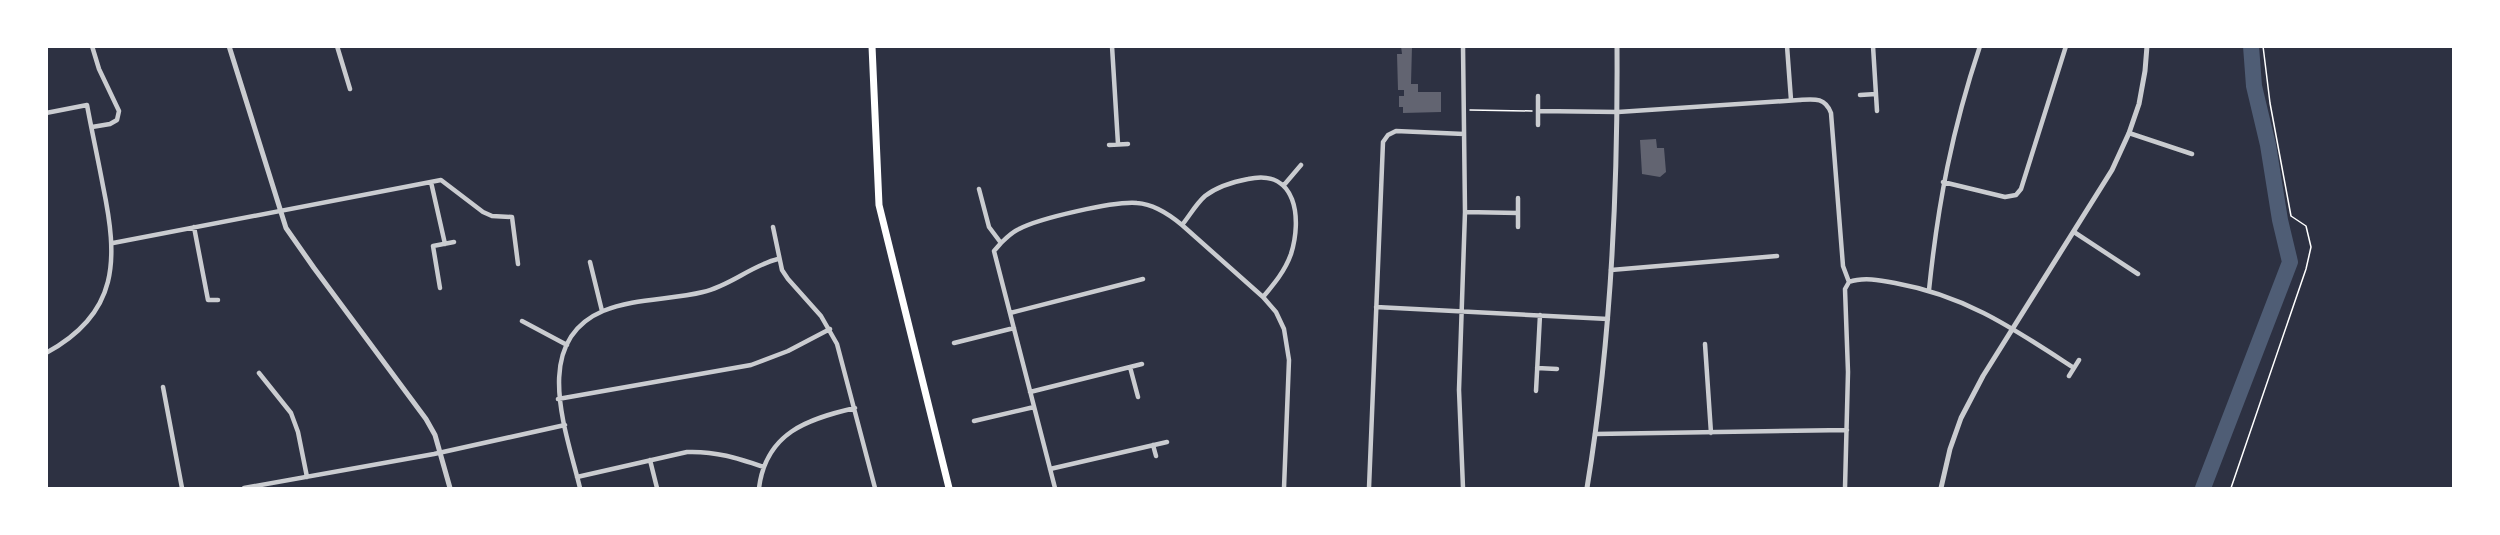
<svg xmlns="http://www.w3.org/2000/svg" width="2500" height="535" viewBox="0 0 2500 535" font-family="Cabin,sans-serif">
	<rect width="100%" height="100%" fill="#2d3142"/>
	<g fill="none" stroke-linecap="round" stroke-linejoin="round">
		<path stroke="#4f5d75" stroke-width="16" d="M2203,488l87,-226 -10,-42 -12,-75 -14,-59 -3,-40"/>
	</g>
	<path fill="#626471" d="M1401,46h11l-1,38h7v8h23v20l-38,1v-6h-4v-11h5v-6h-6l-1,-36h5z
		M1656,139l1,9h7l2,24 -6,5 -18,-3 -2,-34z"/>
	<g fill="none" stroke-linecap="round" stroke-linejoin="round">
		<path stroke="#fff" stroke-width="1.5" d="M1470,110l62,1
			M2231,488l75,-219 5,-22 -5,-21 -15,-10 -21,-113 -7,-57"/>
		<path stroke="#caccd0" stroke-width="4.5" d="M337,46l13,43
			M1112,46l6,98
			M1463,46l2,166 -6,178 4,98
			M1787,46l4,54
			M1873,46l4,65
			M1860,95l16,-1
			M1538,111l80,1 181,-12c15,-1 26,-3 32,13l12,153 6,16c14,-5 31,-2 46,1 72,13 119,46 179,85
			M46,113l41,-8c5,27 11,54 16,81 15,73 17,127 -57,167
			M1538,125v-29
			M92,127l18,-3 7,-4 2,-9 -20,-42 -7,-23
			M2129,133l63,21
			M1109,145l19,-1
			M431,182l14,62
			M1943,182l62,15 11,-2 5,-6 45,-143
			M1284,185l17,-20
			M979,189l10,38 12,16 -7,8 61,237
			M1465,212l53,1
			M1182,225c8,-10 14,-21 23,-29 13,-10 27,-14 43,-17 49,-11 54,40 43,75 -6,17 -17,30 -28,43
			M194,227l14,73h10
			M773,227l9,43 6,9 33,37 16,28 38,144
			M1518,227v-29
			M2074,232l64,42
			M113,243l328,-63 42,32 9,4 20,1 6,47
			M1001,243c5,-5 11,-11 18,-14 21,-11 95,-28 118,-26 16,1 33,12 45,22l81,72 13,15 8,17 5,31 -5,128
			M590,262l12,49
			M1611,270l166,-14
			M440,288l-7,-42 21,-4
			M1929,290c9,-87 23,-160 51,-244
			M1376,307l232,12
			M1010,313l133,-34
			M522,321l45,24
			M954,343l60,-15
			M1705,344l6,89
			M1130,367l8,30
			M1537,368l20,1
			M259,373l32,40 7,19 9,45
			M2069,376l10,-16
			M163,387l19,101
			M1536,391l4,-76
			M1030,392l112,-28
			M558,399l193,-34 37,-14 42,-22
			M974,421l60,-14
			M1595,434l252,-4
			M1153,445l3,11
			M650,460l7,28
			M1050,469l117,-27
			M577,477l110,-25c29,-1 50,6 77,15
			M244,488l190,-34 131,-29
			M580,488c-13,-55 -50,-146 23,-177 31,-13 68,-11 100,-19 27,-6 49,-27 75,-33
			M759,488c7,-55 48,-69 96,-80
			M1369,488l14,-346 5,-7 8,-4 68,3
			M1845,488l3,-116 -3,-83 4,-7"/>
		<path stroke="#caccd0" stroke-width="5" d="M229,46l57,182 28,40 112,151 9,16 15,53
			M1587,488c24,-146 31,-293 30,-442
			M1941,488l9,-39 11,-31 22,-42 129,-206 17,-37 10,-29 6,-33 2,-25"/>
		<path stroke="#fff" stroke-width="7" d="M872,46l7,159 70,283"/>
	</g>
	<rect width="2500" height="535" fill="none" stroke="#ffffff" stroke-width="96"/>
</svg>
